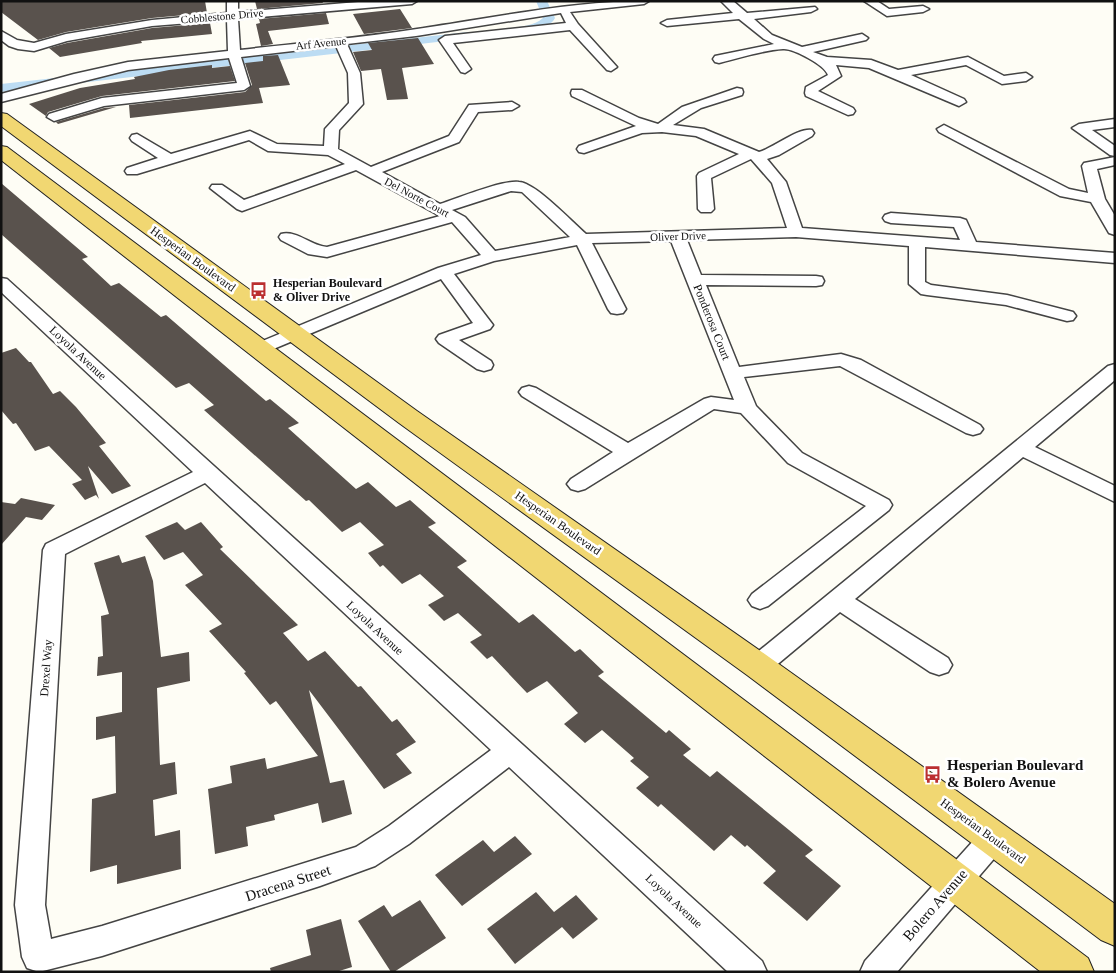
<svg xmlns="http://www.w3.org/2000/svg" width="1116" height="973" viewBox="0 0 1116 973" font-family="Georgia,serif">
	<rect width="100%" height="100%" fill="#fefdf5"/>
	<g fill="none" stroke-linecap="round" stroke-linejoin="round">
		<path fill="#bcdcf3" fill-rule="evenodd" d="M536,1h11l8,17c-7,13 -33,19 -46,15l-2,-2 2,-2c12,-3 25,-3 34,-11z
			M468,32l6,4 -2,2 -471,54v-8z"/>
	</g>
	<path fill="#59524d" d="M1,1h204l2,12 -55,5 -86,14 -28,8 -37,-28z
		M255,1h67l1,2 -66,6z
		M400,9l12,19 -48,6 -11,-20z
		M326,13l3,11 -61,7 5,13 -12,2 -5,-22 4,-1 -1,-4z
		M210,23l2,11 -71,7 1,2 -82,14 -11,-9 18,-5 85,-15z
		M418,38l16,26 -32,4 6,31 -21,1 -6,-31 -20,2 -8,-19 19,-2 -4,-7z
		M278,55l12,30 -31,3 4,15 -133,15 -1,-13 116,-13 7,-7 -7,-22 18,-2v-5z
		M212,65v3l18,-2 5,15 -133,15 -54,16 -2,4 -17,-12 51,-16 55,-9 -1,-2 35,-7z
		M116,107l-58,17 -2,-2 48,-14z
		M1,183l87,74 -6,2 29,27 8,-3 42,34 5,-2 100,86 4,-2 29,24 -11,5 68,61 12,-7 28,25 14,-7 26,23 -8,4 39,34 -10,6 62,56 14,-9 42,38 5,-3 24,23 -6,4 68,57 3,-3 22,19 -8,6 27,22 7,-6 72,59 24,20 -8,6 36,30 -34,35 -44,-38 13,-12 -29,-26 -2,2 -14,-12 -17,16 -53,-47 -3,3 -22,-19 13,-11 -19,-16 4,-3 -32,-28 -17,13 -21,-19 14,-11 -31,-32 -20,12 -35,-37 -5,3 -17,-17 12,-7 -24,-22 -14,8 -16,-16 16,-9 -24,-22 -18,10 -19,-19 -3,2 -12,-14 16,-8 -24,-23 -18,10 -33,-32 -3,1 -102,-91 10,-5 -25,-22 -13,5 -175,-154z
		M16,348l13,14h2l22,32 7,-3 16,16 30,36 -7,3 32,40 -19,8 -24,-28 11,33 -3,-4 -11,5 -13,-16 10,-4 -33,-34 -14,5 -19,-28 -3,1 -12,-14v-57z
		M21,498l34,7 -13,15 -16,-3 -25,28v-43l14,2z
		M177,522l8,8 16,-8 22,25 -3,2 78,76 -15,8 25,28 17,-10 33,36 3,-1 31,36 5,-3 19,23 -20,12 16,19 -28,16 -75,-99 21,93 14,-3 8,34 -30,9 -4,-20 -44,12 1,5 -29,7 2,19 -33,8 -7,-65 24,-6 -2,-17 35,-8 2,11 51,-13 -42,-55 -6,4 -26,-32 2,-1 -37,-41 13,-7 -37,-39 18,-10 -20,-23 -19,8 -19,-24z
		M119,555l3,8 23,-7 8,25 8,76 28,-5 1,29 -33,7 3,77 15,-3 2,32 -24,6 2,36 25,-6 1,39 -64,15v-19l-27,7 2,-73 24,-6 -1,-57 -19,4v-23l26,-5v-40l-25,4 1,-19 5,-1 -2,-40 8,-2 -15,-51z
		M515,836l17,18 -70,52 -27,-31 48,-35 11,12z
		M536,892l18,20 22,-17 22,24 -25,20 -11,-12 -47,37 -28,-35z
		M420,900l26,38 -52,34h-3l-33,-51 26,-16 8,12z
		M341,919l11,48 -16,5h-65l-1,-4 41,-13 -5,-25z"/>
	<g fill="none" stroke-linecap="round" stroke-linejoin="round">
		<defs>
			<path id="minor" d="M227,1h11v11l132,-11h47l-5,3 -174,15 2,31c59,-7 118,-12 177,-21 77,-11 153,-28 232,-28l-5,3 -74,8 8,12 39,43 -6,4 -4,-1 -37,-40 -117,13 18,26 -6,4 -4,-1 -22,-32 6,-4 121,-13 -5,-10 -145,23 -69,8 13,29 3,31 -24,26 -1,19 33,18 78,-31 20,-31 43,-3 7,4 -7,4 -34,2 -19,30 -77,30 58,32c19,-6 61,-24 79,-22 17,1 53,40 67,52l201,-6 -15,-45 -21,-24 -40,19 3,31 -3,3h-10l-3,-3 -1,-33 2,-3 40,-19 -43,-18 -34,-4 -20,1 -58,20 -5,-1 -2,-3 2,-3 57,-20 -64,-30 -1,-3 1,-3h10l57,28 19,6 24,-17 55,-19 5,1 1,3 -1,3 -41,13 -28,17 31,4 55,23c14,-4 40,-25 53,-22l2,3 -2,3 -33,19 -12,4 19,23 16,46 158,12 -6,-13 -63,-4 -6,-2 -2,-3 2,-3 6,-2 69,5 6,2 10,22 139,11v10l-190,-16v35l6,3 76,10 66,17 3,4 -3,4 -6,1 -61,-16 -79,-10 -6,-1 -12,-10v-38l-113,-9 -109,3 14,35 115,1 6,1 2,4 -2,4 -6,1 -110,-1 33,82 102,-13 20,6 119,65 3,4 -3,4 -7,2 -7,-2 -126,-67 -96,11 12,29 46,47 87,47 3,5 -3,5 -121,96 -8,3 -8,-3 -4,-6 4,-6 114,-88 -78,-43 -47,-50 -27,-4 -129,80 -7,2 -7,-2 -4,-5 4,-5 42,-27 -91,-56 -3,-4 3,-4 7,-2 7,2 92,55 76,-44 7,-2 23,3 -63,-159 -79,2 34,66 -3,4 -6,1 -6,-1 -3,-4 -31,-64 -83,16 -40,13 39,51 -3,4 -31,11 32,21 2,4 -2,4 -7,2 -7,-2 -38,-26 -3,-4 3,-4 34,-12 -32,-44 -182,76 -6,-2 -3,-4 3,-4 185,-77 43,-13 -29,-33 -125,35 -19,-3 -27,-14 -2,-3 2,-3c16,-4 30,12 46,13l113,-31 -84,-46 -114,41 -5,-2 -27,-21 2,-3h10l22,15 101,-36 -17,-9 -60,-4 -19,-11 -112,34h-10l-2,-3 2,-3 31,-10 -26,-17 -2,-3 2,-3 5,-1 34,20 79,-23 27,13 47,2 1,-17 24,-26 -1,-30 -12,-27 -95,11 9,29 -6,4 -140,16 -50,15 -7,-4 2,-3 53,-16 135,-15 -8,-25 -101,12 -127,32v-8l73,-20 54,-12 100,-11 -1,-31 -75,6 -85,15 -33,10 -16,-2 -9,-3 -8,-6v-9l16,9 17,3 32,-9 86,-14 75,-7zM511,191l11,1 48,45 -75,14 -30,-34 -13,-7z
				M721,1h12l14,12 68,-6 2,2 -6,3 -57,7 18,16 30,12 60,-13 6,4 -2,2 -53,12 14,5 44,3 27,10 70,-13 36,19 22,-3 6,4 -6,4 -24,3 -36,-19 -55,10 53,24 2,3 -7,4 -90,-38 -33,-3 5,11 -23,15 35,17 2,3 -2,3 -5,1 -42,-19 -1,-3 1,-6 22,-12c-3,-10 -35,-27 -45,-26 -19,1 -44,9 -64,14l-4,-1 -2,-3 2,-3 59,-12 -10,-5 -25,-20 -72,7 -6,-3 6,-3 66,-7z
				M864,1h13l12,8 34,-3 6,3 -6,3 -36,4z
				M1115,119v8l-23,3 23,16v10l-5,-1 -38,-27 7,-4z
				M944,125l125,64 19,4 -6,-27 2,-3 31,-6v8l-18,4 8,30 10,17v19l-6,-2 -18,-31 -31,-6 -121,-64 -2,-3z
				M1,278l6,1 755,682 5,11h-39l-219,-205 -100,77 -34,22 -55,20 -218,70 -63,16 -12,-4 -5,-11 -7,-52 28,-355 3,-6 147,-72 -192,-180zM205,483l286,267 -102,76 -33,21 -254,79 -51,13 -6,-34 20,-351z
				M1115,364v16l-80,67 80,39v16l-92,-45 -168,142 93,59 4,7 -4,7 -9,3 -9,-3 -90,-60 -73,61 -9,3 -9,-3 -4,-7 4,-7 359,-293z
				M994,825l10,4 4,9 -4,9 -107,125h-37l5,-11 119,-132z"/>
			<path id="major" d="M1,113l6,1 410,297 352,246 346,247v42l-14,-6 -354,-265 -348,-252 -398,-297z
				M1,146l6,1 1081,811 6,14h-53l-1040,-812z"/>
		</defs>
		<use href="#minor" stroke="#444" stroke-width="3"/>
		<use href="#major" stroke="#222" stroke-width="2"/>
		<use href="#minor" fill="#fff" fill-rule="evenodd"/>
		<use href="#major" fill="#f1d772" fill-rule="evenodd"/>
	</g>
	<defs>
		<symbol id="bus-bare" viewBox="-9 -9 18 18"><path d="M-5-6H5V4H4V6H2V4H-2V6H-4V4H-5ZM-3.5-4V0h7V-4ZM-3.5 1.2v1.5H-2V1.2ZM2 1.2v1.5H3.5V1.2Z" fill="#bb2f30" stroke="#fff" stroke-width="2.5" paint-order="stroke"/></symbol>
	</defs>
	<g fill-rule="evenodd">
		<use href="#bus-bare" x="246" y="278" width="25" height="25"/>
		<use href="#bus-bare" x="920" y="762" width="25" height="25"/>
	</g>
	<g text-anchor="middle" stroke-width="5" stroke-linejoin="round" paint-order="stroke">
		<g font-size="11" fill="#111" stroke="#fff">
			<text transform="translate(222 16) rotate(-5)" y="4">Cobblestone Drive</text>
			<text transform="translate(321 43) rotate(-6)" y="4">Arf Avenue</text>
			<text transform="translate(417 197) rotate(28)" y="4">Del Norte Court</text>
			<text transform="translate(678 236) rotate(-2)" y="4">Oliver Drive</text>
		</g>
		<g font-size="12" fill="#111" stroke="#fff">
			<text transform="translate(193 259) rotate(36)" y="4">Hesperian Boulevard</text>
			<text transform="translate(712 322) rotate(68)" y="4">Ponderosa Court</text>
			<text transform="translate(78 353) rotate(43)" y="4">Loyola Avenue</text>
			<text transform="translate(558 523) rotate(35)" y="4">Hesperian Boulevard</text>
			<text transform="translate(375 628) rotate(43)" y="4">Loyola Avenue</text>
			<text transform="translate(46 668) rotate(-86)" y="4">Drexel Way</text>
			<text transform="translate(983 831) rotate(36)" y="4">Hesperian Boulevard</text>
			<text transform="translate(674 901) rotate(43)" y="4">Loyola Avenue</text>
		</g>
		<g font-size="12" font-weight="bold" fill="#111" stroke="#fff" text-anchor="start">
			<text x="273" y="287">Hesperian Boulevard<tspan x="273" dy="14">&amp; Oliver Drive</tspan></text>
		</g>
		<g font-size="15" font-weight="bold" fill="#111" stroke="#fff" text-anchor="start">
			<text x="947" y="770">Hesperian Boulevard<tspan x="947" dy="17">&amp; Bolero Avenue</tspan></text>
		</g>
		<g font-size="15" fill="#111" stroke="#fff">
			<text transform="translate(288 883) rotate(-18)" y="5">Dracena Street</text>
			<text transform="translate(935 905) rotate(-49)" y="5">Bolero Avenue</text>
		</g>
	</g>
	<rect width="1116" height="973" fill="none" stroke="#111111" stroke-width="5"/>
</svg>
